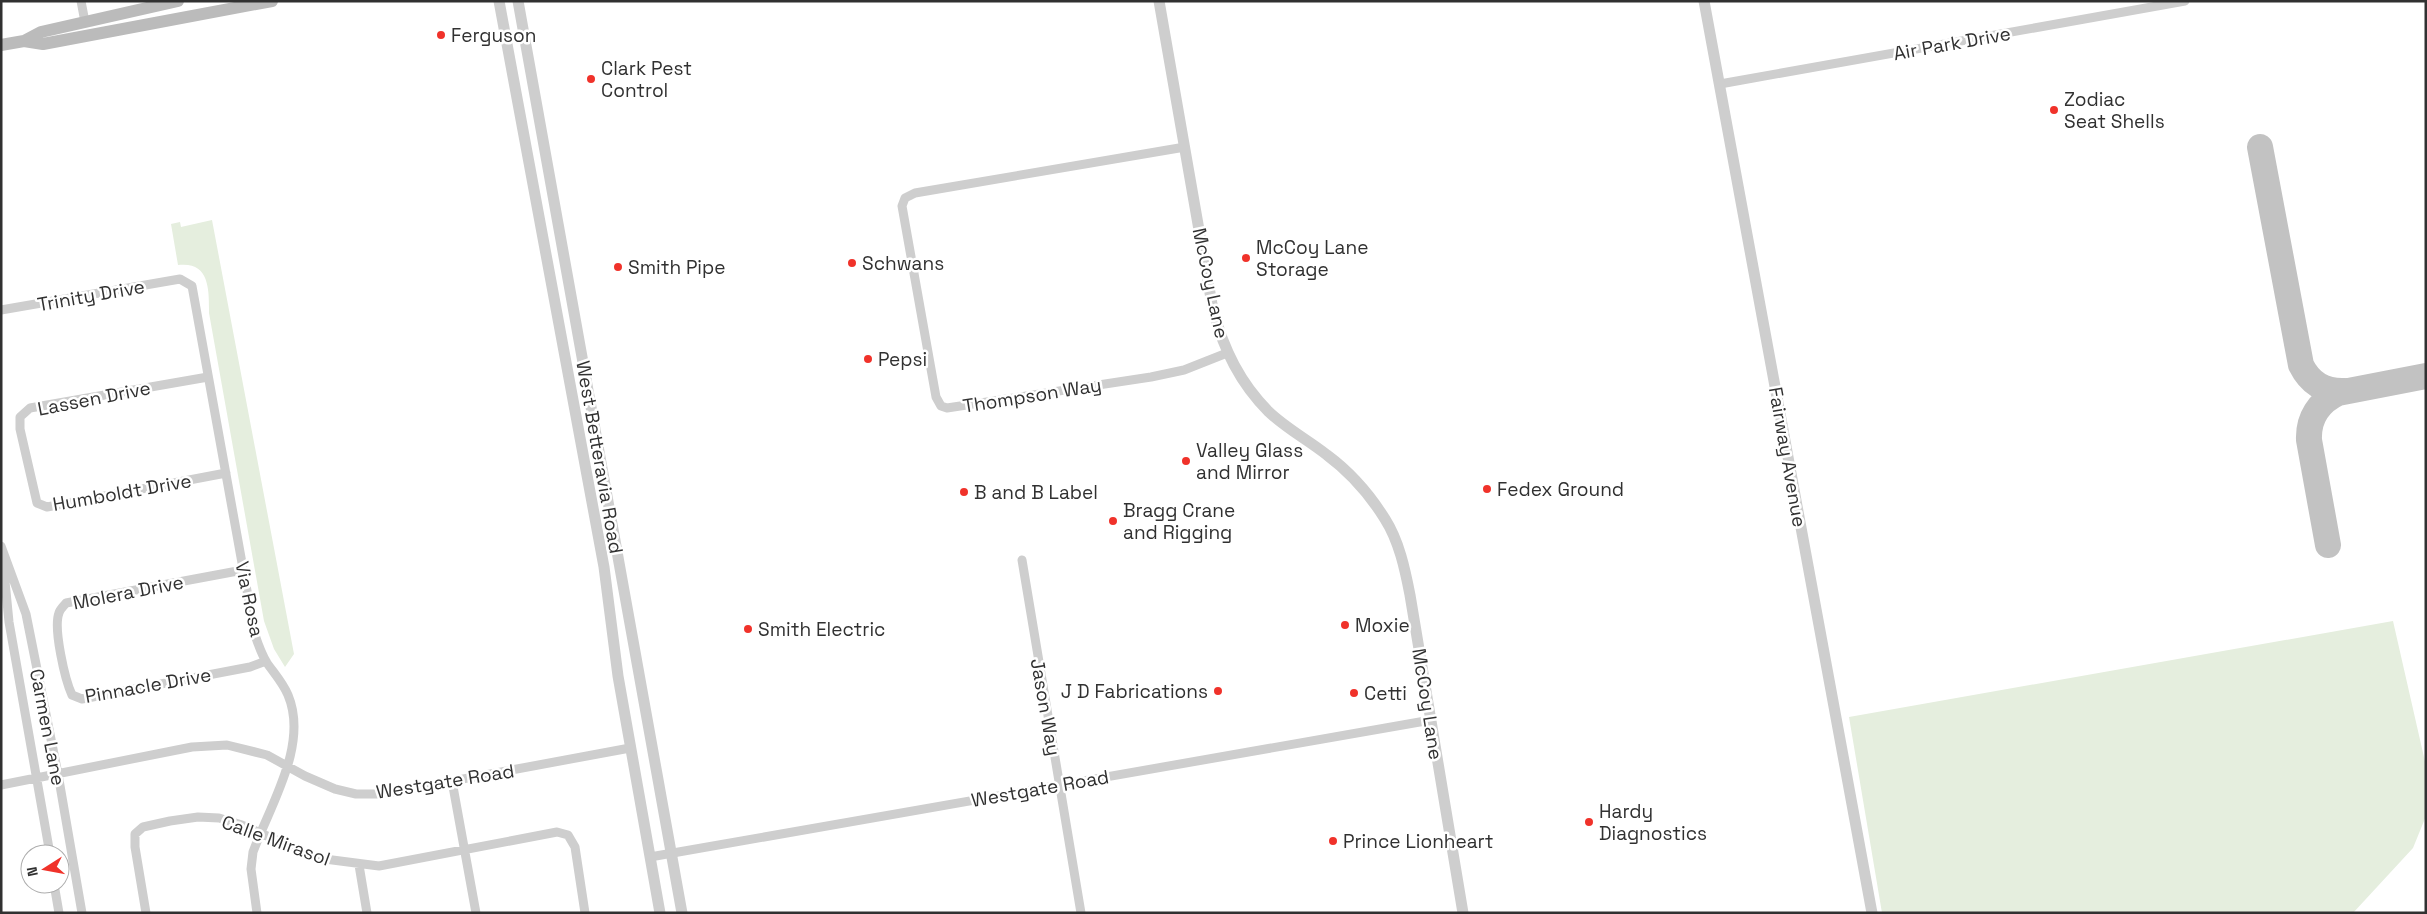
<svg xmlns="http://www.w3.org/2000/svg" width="2427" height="914" viewBox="0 0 2427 914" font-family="'Space Grotesk',sans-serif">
	<rect width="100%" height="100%" fill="#fff"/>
	<path fill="#e5eede" d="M212,220l82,434 -9,13 -11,-18 -10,-28 -55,-308c0,-23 1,-52 -31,-48l-7,-41 9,-2 1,5z
		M2393,621l33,145v50l-13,32 -60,65h-471l-33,-196z"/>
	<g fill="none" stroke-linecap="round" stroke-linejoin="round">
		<path stroke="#c2c2c2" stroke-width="26" d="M2260,147l41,218c9,18 23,27 44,26
			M2328,545l-19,-105c-1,-22 10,-38 29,-47l88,-17"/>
		<path stroke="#cecece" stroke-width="9" d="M81,1l4,21
			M1720,84l465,-83
			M1185,147l-270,46 -10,5 -3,8 34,191 5,9 6,2 204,-31 33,-7 43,-17
			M1,310l179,-31 12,7 63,349c3,9 7,20 12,28 7,10 16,20 21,32 21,50 -18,110 -35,157l-2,17 6,44
			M208,377l-178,31 -10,9v12l17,74 10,4 179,-34
			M1,546l25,68 32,160 24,139
			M1022,560l59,353
			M3,561l6,61 41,232
			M243,570l-177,33c-2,3 -6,6 -7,10 -6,15 6,67 13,82l10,4 168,-32 16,-6
			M452,781l24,132
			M1,785l191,-38 35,-2 40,10 38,21 30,13 21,5h26l248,-46
			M650,857l781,-137
			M359,865l8,48
			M54,884l5,29
			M146,913l-11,-66v-13l8,-7 27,-6 28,-4 21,1 23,7 75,33 62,8 178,-34 11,3 7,12 10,66"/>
		<path stroke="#cecece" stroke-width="11" d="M499,1l105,566 14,109 42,237
			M518,1l164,912
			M1159,1l54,309c11,40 27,73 56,102 18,17 39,28 58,43 23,17 43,40 58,64 14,22 20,50 25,76l53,318
			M1704,1l168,912"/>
		<path stroke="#bbb" stroke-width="12" d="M24,41l17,-9 137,-31
			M1,45l23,-4 19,3 229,-43"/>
	</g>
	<g fill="#f0322a" stroke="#fff" stroke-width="2">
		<circle cx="441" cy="35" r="5"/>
		<circle cx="591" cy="79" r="5"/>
		<circle cx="2054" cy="110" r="5"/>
		<circle cx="1246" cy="258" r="5"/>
		<circle cx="852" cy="263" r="5"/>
		<circle cx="618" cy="267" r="5"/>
		<circle cx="868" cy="359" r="5"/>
		<circle cx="1186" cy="461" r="5"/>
		<circle cx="1487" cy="489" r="5"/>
		<circle cx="964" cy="492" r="5"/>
		<circle cx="1113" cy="521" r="5"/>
		<circle cx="1345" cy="625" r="5"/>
		<circle cx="748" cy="629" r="5"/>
		<circle cx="1218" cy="691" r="5"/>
		<circle cx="1354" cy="693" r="5"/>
		<circle cx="1589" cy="822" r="5"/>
		<circle cx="1333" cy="841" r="5"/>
	</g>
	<g text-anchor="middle" stroke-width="5" stroke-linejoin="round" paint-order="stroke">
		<g font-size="19" fill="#313131" stroke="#fff" text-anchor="start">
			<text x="451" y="42">Ferguson</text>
			<text x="601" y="75">Clark Pest<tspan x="601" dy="22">Control</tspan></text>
			<text x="2064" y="106">Zodiac<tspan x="2064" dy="22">Seat Shells</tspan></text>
			<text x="1256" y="254">McCoy Lane<tspan x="1256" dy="22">Storage</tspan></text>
			<text x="862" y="270">Schwans</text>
			<text x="628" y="274">Smith Pipe</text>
			<text x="878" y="366">Pepsi</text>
			<text x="1196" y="457">Valley Glass<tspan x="1196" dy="22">and Mirror</tspan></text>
			<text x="1497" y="496">Fedex Ground</text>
			<text x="974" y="499">B and B Label</text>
			<text x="1123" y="517">Bragg Crane<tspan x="1123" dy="22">and Rigging</tspan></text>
			<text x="1355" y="632">Moxie</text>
			<text x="758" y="636">Smith Electric</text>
			<text x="1208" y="698" text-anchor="end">J D Fabrications</text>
			<text x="1364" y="700">Cetti</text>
			<text x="1599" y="818">Hardy<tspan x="1599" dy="22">Diagnostics</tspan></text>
			<text x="1343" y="848">Prince Lionheart</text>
		</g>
		<g font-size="19" fill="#313131" stroke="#fff">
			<text transform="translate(1952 43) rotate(-10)" y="7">Air Park Drive</text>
			<text transform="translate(1211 283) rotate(78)" y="7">McCoy Lane</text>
			<text transform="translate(91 295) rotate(-10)" y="7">Trinity Drive</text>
			<text transform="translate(1032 395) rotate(-9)" y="7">Thompson Way</text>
			<text transform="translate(94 398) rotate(-11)" y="7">Lassen Drive</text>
			<text transform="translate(600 457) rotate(80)" y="7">West Betteravia Road</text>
			<text transform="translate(1788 457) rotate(80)" y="7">Fairway Avenue</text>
			<text transform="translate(122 492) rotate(-10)" y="7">Humboldt Drive</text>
			<text transform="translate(128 592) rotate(-11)" y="7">Molera Drive</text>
			<text transform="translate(250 599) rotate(78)" y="7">Via Rosa</text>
			<text transform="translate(148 685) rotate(-10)" y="7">Pinnacle Drive</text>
			<text transform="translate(1428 704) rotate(81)" y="7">McCoy Lane</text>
			<text transform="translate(1046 707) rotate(80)" y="7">Jason Way</text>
			<text transform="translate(48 727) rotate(79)" y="7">Carmen Lane</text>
			<text transform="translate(445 781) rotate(-9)" y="7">Westgate Road</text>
			<text transform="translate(1040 788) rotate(-10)" y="7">Westgate Road</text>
			<text transform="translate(276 840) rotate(20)" y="7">Calle Mirasol</text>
		</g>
	</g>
	<rect width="2427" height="914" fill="none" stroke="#313131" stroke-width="5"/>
	<g transform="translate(45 869) rotate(259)"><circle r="24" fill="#ffffff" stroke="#adadad"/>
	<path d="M0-4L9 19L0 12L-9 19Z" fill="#f0322a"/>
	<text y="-8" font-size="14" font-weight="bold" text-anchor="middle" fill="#313131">N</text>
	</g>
</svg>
